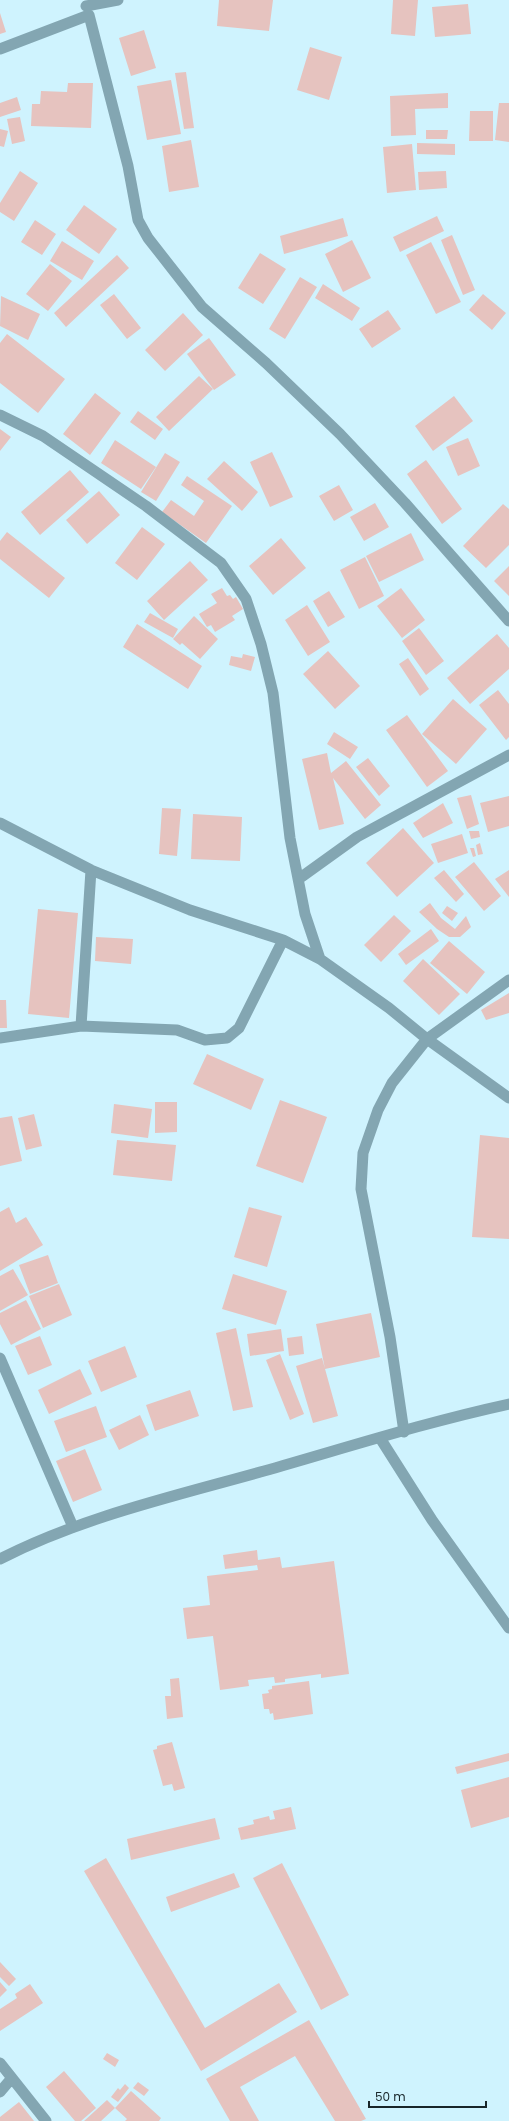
<svg xmlns="http://www.w3.org/2000/svg" width="509" height="2121" viewBox="0 0 509 2121" font-family="Poppins,sans-serif">
	<rect width="100%" height="100%" fill="#cff3fe"/>
	<path fill="#e6c3bf" d="M219,0h54l-4,31 -52,-5z
		M393,0h25l-3,36 -24,-2z
		M468,4l3,30 -36,3 -3,-30z
		M0,13l6,19 -6,2z
		M144,30l12,38 -25,8 -12,-38z
		M310,47l32,10 -13,43 -32,-10z
		M186,72l8,56 -10,1 -9,-56z
		M171,80l10,54 -34,6 -10,-54z
		M68,83h25l-2,45 -60,-2 1,-22h8l1,-13 26,1z
		M448,93v15l-33,1 1,26 -25,1 -1,-40z
		M17,97l4,13 -21,7v-14z
		M499,103h10v39l-14,-2z
		M470,111h23v30h-24z
		M20,117l5,24 -13,3 -5,-25z
		M0,129l8,2 -4,16 -4,-1z
		M426,130h22l-1,9h-21z
		M191,140l8,47 -30,5 -7,-46z
		M417,143l38,1v11l-38,-1z
		M412,144l4,46 -29,3 -4,-46z
		M20,171l18,12 -24,38 -14,-9v-9z
		M446,171l1,17 -28,2 -1,-18z
		M84,205l33,24 -18,25 -33,-24z
		M437,216l7,15 -44,21 -7,-15z
		M343,218l5,18 -64,18 -4,-18z
		M35,220l21,14 -14,21 -21,-13z
		M452,235l23,55 -12,5 -22,-55z
		M352,240l19,38 -28,14 -18,-38z
		M62,241l32,20 -12,19 -32,-19z
		M431,242l30,60 -25,12 -30,-59z
		M260,253l26,16 -23,35 -25,-16z
		M117,255l12,13 -63,59 -12,-14z
		M50,264l22,17 -24,30 -22,-17z
		M300,277l17,10 -32,52 -16,-10z
		M323,284l37,24 -8,13 -37,-23z
		M114,294l27,34 -14,11 -27,-34z
		M483,294l23,19 -14,17 -23,-20z
		M1,296l39,18 -12,26 -28,-14z
		M388,310l13,19 -29,19 -13,-19z
		M183,313l20,22 -38,36 -20,-21z
		M7,334l58,45 -27,34 -38,-30v-40z
		M209,338l27,37 -22,15 -27,-36z
		M199,376l14,13 -44,42 -13,-14z
		M95,393l26,20 -31,42 -27,-21z
		M454,396l19,25 -40,30 -18,-25z
		M138,411l25,18 -8,11 -25,-18z
		M0,429l11,8 -11,14z
		M468,438l12,28 -22,10 -12,-29z
		M115,440l41,27 -15,22 -40,-26z
		M272,452l21,45 -23,10 -20,-45z
		M165,453l15,9 -24,39 -15,-9z
		M426,460l36,49 -20,15 -35,-50z
		M224,461l34,31 -16,19 -35,-32z
		M70,470l19,22 -49,43 -19,-23z
		M187,476l45,30 -26,37 -44,-31 9,-12 23,16 10,-15 -23,-16z
		M339,485l14,25 -19,11 -15,-25z
		M99,491l21,24 -33,29 -21,-24z
		M375,503l14,24 -25,14 -14,-24z
		M503,504l6,5v36l-23,23 -23,-22z
		M142,527l23,17 -28,36 -22,-17z
		M7,532l58,46 -16,20 -49,-39v-18z
		M411,533l13,27 -45,22 -13,-26z
		M281,538l25,30 -33,27 -24,-29z
		M365,557l19,39 -25,13 -19,-39z
		M190,561l18,19 -44,40 -17,-19z
		M509,566v30l-15,-15z
		M222,588l5,8 3,-1 3,4 3,-2 7,12 -11,7 3,4 -20,12 -4,-7 -4,2 -8,-13 18,-11 -6,-9z
		M401,588l24,32 -23,18 -25,-32z
		M329,591l16,26 -17,10 -15,-26z
		M307,605l23,37 -22,14 -23,-36z
		M150,613l28,16 -5,9 -29,-16z
		M194,616l24,23 -18,20 -18,-16 -2,2 -7,-6z
		M137,624l65,42 -14,23 -65,-42z
		M419,628l25,33 -18,14 -24,-34z
		M497,634l12,14v21l-39,35 -23,-26z
		M328,651l32,35 -25,23 -32,-35z
		M243,654l12,3 -4,14 -22,-6 2,-9 11,2z
		M408,658l21,31 -9,7 -21,-32z
		M498,690l11,14v33l-3,3 -27,-35z
		M453,699l34,30 -31,35 -34,-30z
		M407,715l41,56 -21,16 -41,-57z
		M334,732l24,15 -8,12 -23,-15z
		M327,753l4,20 15,-12 35,44 -16,14 -32,-41 11,46 -25,6 -17,-71z
		M368,758l22,28 -11,10 -23,-29z
		M471,795l8,29 -12,5 -10,-31z
		M509,796v30l-21,6 -8,-29z
		M443,803l10,20 -30,15 -10,-15z
		M162,808l19,1 -4,47 -18,-2z
		M193,814l49,3 -2,44 -49,-2z
		M403,828l31,35 -37,34 -31,-34z
		M469,831h10l1,6 -9,2z
		M462,834l6,19 -30,10 -7,-19z
		M480,843l3,11 -5,1 -2,-10z
		M470,848h4l2,8 -3,1z
		M474,862l27,34 -17,15 -29,-34z
		M444,870l20,24 -8,8 -22,-24z
		M509,870v27l-14,-18z
		M430,903l11,15 14,11 11,-13 5,11 -11,10h-11l-12,-8 -18,-17z
		M447,906l11,7 -6,8 -10,-8z
		M38,909l40,4 -9,105 -41,-4z
		M394,915l17,16 -30,31 -17,-17z
		M431,929l8,12 -33,24 -8,-11z
		M96,937l37,2 -2,25 -36,-3z
		M449,941l36,31 -18,22 -37,-31z
		M423,959l37,35 -21,21 -36,-34z
		M509,993v20l-23,7 -5,-10z
		M0,1000h6l1,28h-7z
		M207,1054l57,25 -13,31 -58,-26z
		M280,1100l47,17 -24,66 -47,-17z
		M155,1102h22v30l-22,1z
		M114,1104l38,5 -4,29 -37,-5z
		M34,1114l8,32 -16,4 -8,-32z
		M12,1116l10,45 -22,5v-48z
		M480,1135l29,3v101l-37,-2z
		M117,1140l59,5 -4,36 -59,-6z
		M9,1207l7,16 10,-6 17,28 -43,26v-59z
		M249,1207l33,9 -15,51 -33,-10z
		M48,1255l10,28 -28,11 -11,-29z
		M13,1269l15,26 -28,16v-35z
		M233,1274l54,17 -11,34 -54,-16z
		M59,1284l13,31 -29,13 -14,-32z
		M26,1300l15,29 -30,16 -11,-21v-11z
		M371,1313l9,44 -55,12 -9,-45z
		M236,1328l17,79 -20,4 -17,-78z
		M281,1329l3,22 -34,5 -3,-22z
		M40,1336l12,29 -24,10 -13,-29z
		M302,1336l2,18 -15,2 -2,-18z
		M125,1346l12,31 -36,15 -13,-31z
		M280,1354l24,60 -14,6 -24,-60z
		M322,1358l16,58 -25,7 -17,-57z
		M80,1369l12,25 -43,20 -11,-24z
		M190,1390l9,26 -44,15 -9,-26z
		M96,1406l11,31 -41,15 -12,-31z
		M140,1415l9,20 -30,15 -10,-20z
		M85,1449l17,41 -29,12 -17,-41z
		M257,1550l1,10 22,-3 2,11 52,-7 15,113 -28,4v-4l-36,5v3l-10,1 -1,-6 -26,3 1,6 -29,4 -7,-54 -26,3 -4,-31 27,-3 -3,-29 51,-6 -1,-5 -32,4 -2,-14z
		M179,1678l4,39 -16,2 -2,-23h6l-1,-17z
		M309,1681l4,33 -39,6 -1,-7 -3,1 -1,-5h-5l-2,-15 7,-1 -1,-3 4,-1v-3z
		M172,1742l13,46 -11,3 -2,-7 -9,2 -10,-36 4,-1v-3z
		M509,1753v8l-52,13 -2,-7z
		M509,1777v40l-38,11 -10,-38z
		M291,1807l5,22 -55,11 -3,-12 16,-4 -1,-4 16,-4 1,4 5,-1 -2,-8z
		M215,1818l5,21 -89,21 -4,-21z
		M106,1858l99,170 74,-45 18,29 -96,59 -117,-200z
		M282,1863l67,132 -28,15 -68,-132z
		M234,1873l6,14 -69,25 -5,-15z
		M0,1962l16,17 -7,7 -9,-9z
		M0,1982l7,8 -7,7z
		M30,1984l13,19 -43,28v-22l17,-11 -2,-4z
		M309,2020l57,99 -5,2h-26l-40,-65 -55,31 19,34h-29l-24,-42z
		M107,2053l12,7 -4,7 -12,-8z
		M64,2071l32,37 -15,13h-6l-29,-34z
		M138,2082l11,8 -5,6 -11,-8z
		M125,2084l4,4 -11,14 -7,-5 7,-9 2,2z
		M131,2091l30,27 -2,3h-34l2,-2 -12,-11z
		M107,2100l8,8 -14,13h-17z
		M19,2102l15,19h-34v-4z"/>
	<g fill="none" stroke-linecap="round" stroke-linejoin="round">
		<path stroke="#83a6b2" stroke-width="11" d="M86,6l32,-6
			M0,49l89,-34 39,151 10,54 10,18 54,69 64,56 74,71 65,69 104,118
			M0,415l43,21 103,70 75,57 25,36 15,45 12,49 17,145 15,76 15,45
			M0,823l91,47 99,40 93,30 37,19 69,49 38,31 82,59
			M300,878l57,-41 152,-82
			M81,1026l10,-156
			M0,1038l81,-12 96,4 28,10 22,-2 12,-10 44,-88
			M0,1358l73,169
			M404,1432l-14,-95 -29,-148 2,-36 15,-43 14,-27 35,-44 82,-59
			M380,1438l52,82 77,108
			M0,2063l46,58
			M0,2092l11,-13"/>
		<path stroke="#83a6b2" stroke-width="11" d="M0,1559c82,-42 175,-63 264,-88 81,-23 162,-49 245,-67"/>
	</g>
	<path d="M369 2101v6h117v-6" fill="none" stroke="#182529" stroke-width="2"/>
	<text x="375" y="2101" font-size="12" fill="#182529" stroke="#cff3fe" stroke-width="3" paint-order="stroke">50 m</text>
</svg>
